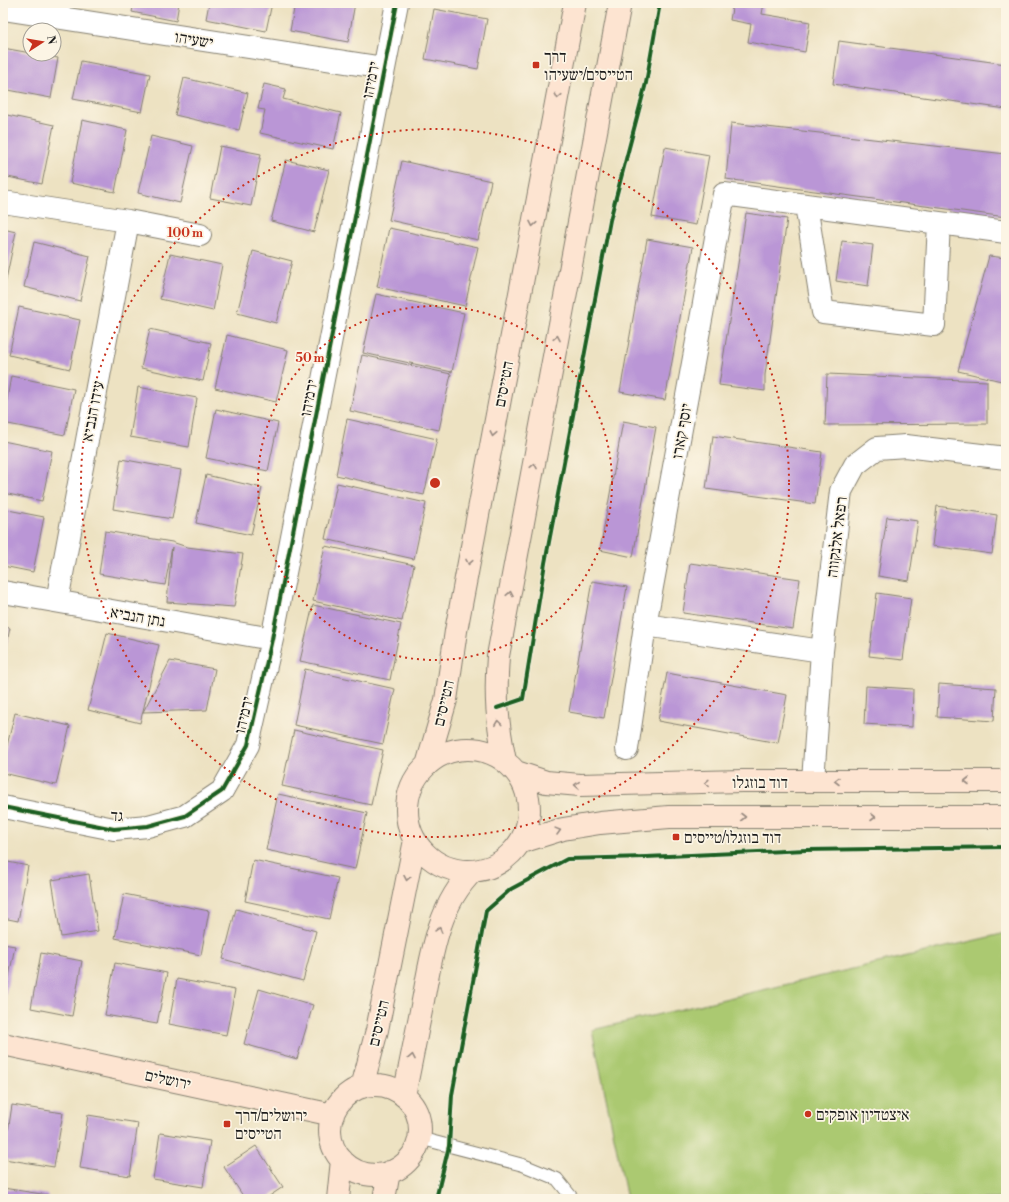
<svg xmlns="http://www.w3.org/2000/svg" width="1009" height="1202" viewBox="0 0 1009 1202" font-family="'Libre Bodoni','Frank Ruhl Libre',serif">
	<rect width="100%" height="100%" fill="#fcf5e5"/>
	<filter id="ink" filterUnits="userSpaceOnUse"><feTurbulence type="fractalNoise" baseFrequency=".025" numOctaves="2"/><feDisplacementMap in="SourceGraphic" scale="8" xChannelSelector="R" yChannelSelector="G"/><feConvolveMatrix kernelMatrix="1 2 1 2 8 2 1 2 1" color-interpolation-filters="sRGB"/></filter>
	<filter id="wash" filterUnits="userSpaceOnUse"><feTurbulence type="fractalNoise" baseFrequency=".012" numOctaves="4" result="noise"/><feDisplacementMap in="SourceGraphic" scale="16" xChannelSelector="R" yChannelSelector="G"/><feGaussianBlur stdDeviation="0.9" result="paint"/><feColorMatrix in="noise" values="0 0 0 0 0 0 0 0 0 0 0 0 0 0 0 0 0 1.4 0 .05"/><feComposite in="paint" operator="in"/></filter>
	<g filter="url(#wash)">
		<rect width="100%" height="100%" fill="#ede2c2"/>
		<path fill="#abc971" stroke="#647246" d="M1006,933v266h-379l-35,-169z"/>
		<g id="blocks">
			<path fill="#ba96d6" d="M134,3h45l-3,18 -44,-9z
				M209,3h63l-6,28 -60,-12z
				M295,3h60l-7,39 -58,-11z
				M733,3h31l-2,11 48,8 -5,30 -57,-10 3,-18 -21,-4z
				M434,9l53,10 -9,50 -53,-10z
				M839,41l167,23v45l-173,-25z
				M3,48l55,10 -7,40 -48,-9z
				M81,61l69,13 -8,38 -69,-13z
				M184,78l64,15 -9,37 -64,-15z
				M264,84l22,5 -3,10 58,14 -8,36 -73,-16 5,-23 -7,-1z
				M7,115l47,10 -12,59 -39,-8v-43z
				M82,120l45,10 -12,62 -45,-9z
				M731,123l275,31v63l-280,-38z
				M151,136l42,10 -13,57 -42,-10z
				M220,146l41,8 -10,52 -41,-8z
				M665,147l44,8 -13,70 -44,-8z
				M286,160l43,10 -15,62 -43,-11z
				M402,161l89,20 -13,59 -89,-20z
				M746,213l41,6 -22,156v16l-46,-6z
				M389,228l89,19 -13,59 -88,-19z
				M3,229l13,3 -12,57h-1z
				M647,239l46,8 -28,153 -45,-8z
				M842,241l31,4 -5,41 -32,-5z
				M34,242l56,14 -10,45 -56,-14z
				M253,251l39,10 -16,62 -39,-10z
				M170,254l52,11 -9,46 -53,-12z
				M989,256l17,2v124l-48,-11z
				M376,294l88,19 -12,59 -89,-19z
				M19,307l61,13 -10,49 -61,-14z
				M150,329l61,14 -8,38 -62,-13z
				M227,335l61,15 -12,52 -61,-14z
				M362,355l89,19 -12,56 -89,-19z
				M827,374l160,7v43l-162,1z
				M11,376l63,13 -9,46 -62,-12z
				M138,387l59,11 -8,49 -59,-10z
				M216,409l62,14 -10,48 -62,-13z
				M347,419l90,20 -13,56 -88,-20z
				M623,421l33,6 -23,130 -33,-7z
				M713,436l109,16 -7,52 -109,-15z
				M3,441l49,10 -10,50 -39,-8z
				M121,459l60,11 -9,49 -59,-10z
				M206,475l56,13 -11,47 -55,-12z
				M337,483l89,20 -12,56 -89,-20z
				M937,506l60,9 -5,39 -60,-8z
				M3,509l41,8 -11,55 -30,-6z
				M887,517l31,4 -9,60 -31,-5z
				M105,531l67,11 15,5 56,7 -9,53 -67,-5 5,-55 -7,38 -66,-11z
				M325,546l89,19 -12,56 -89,-20z
				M690,563l110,16 -7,50 -110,-16z
				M592,581l35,6 -23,131 -35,-6z
				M877,593l34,5 -8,62 -34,-4z
				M313,605l88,19 -11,56 -90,-19z
				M3,627l7,1 -6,29h-1z
				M107,633l52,12 -19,78 -52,-13z
				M170,661l45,8 -8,41 -64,2z
				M305,669l90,20 -12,55 -89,-19z
				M667,673l120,22 -9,48 -120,-22z
				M939,684l57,4 -2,33 -57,-4z
				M866,686l47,3 -1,38 -48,-3z
				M15,713l55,13 -14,59 -53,-12v-11z
				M294,730l89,20 -12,55 -89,-19z
				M278,794l89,19 -12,56 -89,-19z
				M253,860l85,18 -9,41 -84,-18z
				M3,861l25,5 -10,55 -15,-3z
				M89,874l9,57 -37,6 -9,-57z
				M124,894l85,17 -8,44 -86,-17z
				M236,909l80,22 -13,50 -80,-22z
				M3,944l12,2 -11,56h-1z
				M41,953l41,8 -10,55 -41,-8z
				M115,963l52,10 -10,51 -52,-9z
				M177,979l58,11 -9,45 -57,-11z
				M259,989l54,16 -16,54 -53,-15z
				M12,1105l51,8 -9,54 -50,-8z
				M88,1115l50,8 -8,53 -50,-8z
				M160,1133l50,8 -7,46 -50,-8z
				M256,1146l27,41 -18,12h-20l-21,-32z
				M3,1188l45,7 -1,4h-44z"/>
		</g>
	</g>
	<g filter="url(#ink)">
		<use href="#blocks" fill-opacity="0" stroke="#847f6f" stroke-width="1"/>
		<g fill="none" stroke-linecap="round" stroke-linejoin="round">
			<defs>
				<path id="lane" d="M419,1138l104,27 34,14 16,20"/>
				<path id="street" d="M3,9l381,59
					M3,202l125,19 72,14
					M806,205l17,107 111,13 5,-102
					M3,592l269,47
					M57,601l71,-380
					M645,625l177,26
					M627,749l18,-124 79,-431 282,38
					M813,781l9,-130 19,-160 14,-26 22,-17 29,-2 100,12
					M3,807l111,22 34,-3 37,-10 37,-25 26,-46 24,-106 125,-636"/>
				<path id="secondary" d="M407 810a61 61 0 1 1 122 0a61 61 0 1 1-122 0Z
					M505,761c-8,-39 -10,-65 -7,-105l122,-653
					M427,765l19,-65 10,-69 119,-628
					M516,772l30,10 34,3 162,-4h264
					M521,842l42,-13 37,-6 69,-6h337
					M3,1044l330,71
					M330 1130a45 45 0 1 1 90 0a45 45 0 1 1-90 0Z
					M362,1087l15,-57 38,-190
					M404,1096c6,-30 12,-60 18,-90 9,-47 15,-100 51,-135
					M338,1199l4,-39
					M384,1199l5,-27"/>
			</defs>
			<use href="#lane" stroke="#847f6f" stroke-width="14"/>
			<use href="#street" stroke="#847f6f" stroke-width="24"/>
			<use href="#secondary" stroke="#847f6f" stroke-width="24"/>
			<use href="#lane" stroke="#fff" stroke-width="12"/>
			<use href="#street" stroke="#fff" stroke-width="22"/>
			<use href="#secondary" stroke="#fde4d1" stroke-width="22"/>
			<defs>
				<path id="cycleway" d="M497,708l26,-9 22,-136 65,-343 36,-137 14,-80
					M3,807l111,22 34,-3 37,-10 37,-25 26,-46 24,-106 125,-636
					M436,1199l13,-53 3,-51 34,-184 25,-22 56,-30 79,-2 160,-7 200,-3"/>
			</defs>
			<use href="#cycleway" stroke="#fcf5e5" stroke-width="6"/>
			<use href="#cycleway" stroke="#1b5e20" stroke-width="4"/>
		</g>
		<defs><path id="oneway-chevron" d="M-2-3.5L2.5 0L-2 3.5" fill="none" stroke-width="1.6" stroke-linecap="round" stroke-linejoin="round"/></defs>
		<g stroke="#988a80">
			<use href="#oneway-chevron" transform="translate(558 96) rotate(101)"/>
			<use href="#oneway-chevron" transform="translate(533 224) rotate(101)"/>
			<use href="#oneway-chevron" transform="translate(557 338) rotate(-79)"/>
			<use href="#oneway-chevron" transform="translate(493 434) rotate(101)"/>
			<use href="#oneway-chevron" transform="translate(534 466) rotate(-79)"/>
			<use href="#oneway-chevron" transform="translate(469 562) rotate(101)"/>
			<use href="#oneway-chevron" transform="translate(510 594) rotate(-79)"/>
			<use href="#oneway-chevron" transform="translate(498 723) rotate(-97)"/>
			<use href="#oneway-chevron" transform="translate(837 781) rotate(180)"/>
			<use href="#oneway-chevron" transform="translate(967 781) rotate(180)"/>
			<use href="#oneway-chevron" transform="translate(707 783) rotate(178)"/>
			<use href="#oneway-chevron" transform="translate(577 785) rotate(-176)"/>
			<use href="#oneway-chevron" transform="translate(743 817)"/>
			<use href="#oneway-chevron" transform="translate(873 817)"/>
			<use href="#oneway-chevron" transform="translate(558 831) rotate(-15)"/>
			<use href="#oneway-chevron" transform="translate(407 878) rotate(101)"/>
			<use href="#oneway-chevron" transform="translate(439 930) rotate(-74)"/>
			<use href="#oneway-chevron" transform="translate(412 1057) rotate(-79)"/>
		</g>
	</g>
	<g fill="none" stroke="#c8321e" stroke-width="2" stroke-dasharray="2 4">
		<circle cx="435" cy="483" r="177"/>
		<circle cx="435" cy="483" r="354"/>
	</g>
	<g fill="#c8321e" stroke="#fcf5e5" stroke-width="1.5">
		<rect x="532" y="61" width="8" height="8" rx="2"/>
		<rect x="672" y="833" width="8" height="8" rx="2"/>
		<circle cx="808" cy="1114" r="4"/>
		<rect x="223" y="1120" width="8" height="8" rx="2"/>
	</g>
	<g text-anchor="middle" stroke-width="3.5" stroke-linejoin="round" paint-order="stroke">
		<g font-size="16" fill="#1c1c1c" stroke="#fcf5e5">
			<text transform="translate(194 39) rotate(9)" y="6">ישעיהו</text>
			<text transform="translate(370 80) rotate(-79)" y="6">ירמיהו</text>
			<text transform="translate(503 384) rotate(-79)" y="6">הטייסים</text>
			<text transform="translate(308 398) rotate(-79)" y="6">ירמיהו</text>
			<text transform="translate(92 411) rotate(-79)" y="6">עידו הנביא</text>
			<text transform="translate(681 431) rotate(-80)" y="6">יוסף קארו</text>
			<text transform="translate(836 537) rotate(-83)" y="6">רפאל אלנקווה</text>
			<text transform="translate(138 616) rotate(10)" y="6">נתן הנביא</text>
			<text transform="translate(443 703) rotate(-77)" y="6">הטייסים</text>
			<text transform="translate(243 715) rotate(-77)" y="6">ירמיהו</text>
			<text x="760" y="788">דוד בוזגלו</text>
			<text transform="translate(117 815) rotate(2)" y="6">גד</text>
			<text transform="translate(378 1023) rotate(-77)" y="6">הטייסים</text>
			<text transform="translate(168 1079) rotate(12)" y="6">ירושלים</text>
		</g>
		<g font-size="16" fill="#1c1c1c" stroke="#fcf5e5" text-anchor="start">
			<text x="544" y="62">דרך<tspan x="544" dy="18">הטייסים/ישעיהו</tspan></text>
			<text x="684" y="843">דוד בוזגלו/טייסים</text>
			<text x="816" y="1120">איצטדיון אופקים</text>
			<text x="235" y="1121">ירושלים/דרך<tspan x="235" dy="18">הטייסים</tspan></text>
		</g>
	</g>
	<circle cx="435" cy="483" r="6" fill="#c8321e" stroke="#fcf5e5" stroke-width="2"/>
	<g font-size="12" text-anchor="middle" font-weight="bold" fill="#c8321e" stroke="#fcf5e5" stroke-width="3.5" stroke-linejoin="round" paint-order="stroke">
		<text x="185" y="237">100 m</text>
		<text x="310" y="362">50 m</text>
	</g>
	<rect width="1009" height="1202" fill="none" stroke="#fcf5e5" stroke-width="16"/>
	<g transform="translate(42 42) rotate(78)"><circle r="19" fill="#fcf5e5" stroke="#a29e95"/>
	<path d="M0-3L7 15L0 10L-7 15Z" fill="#c8321e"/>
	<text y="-6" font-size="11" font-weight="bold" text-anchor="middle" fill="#1c1c1c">N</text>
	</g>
</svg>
